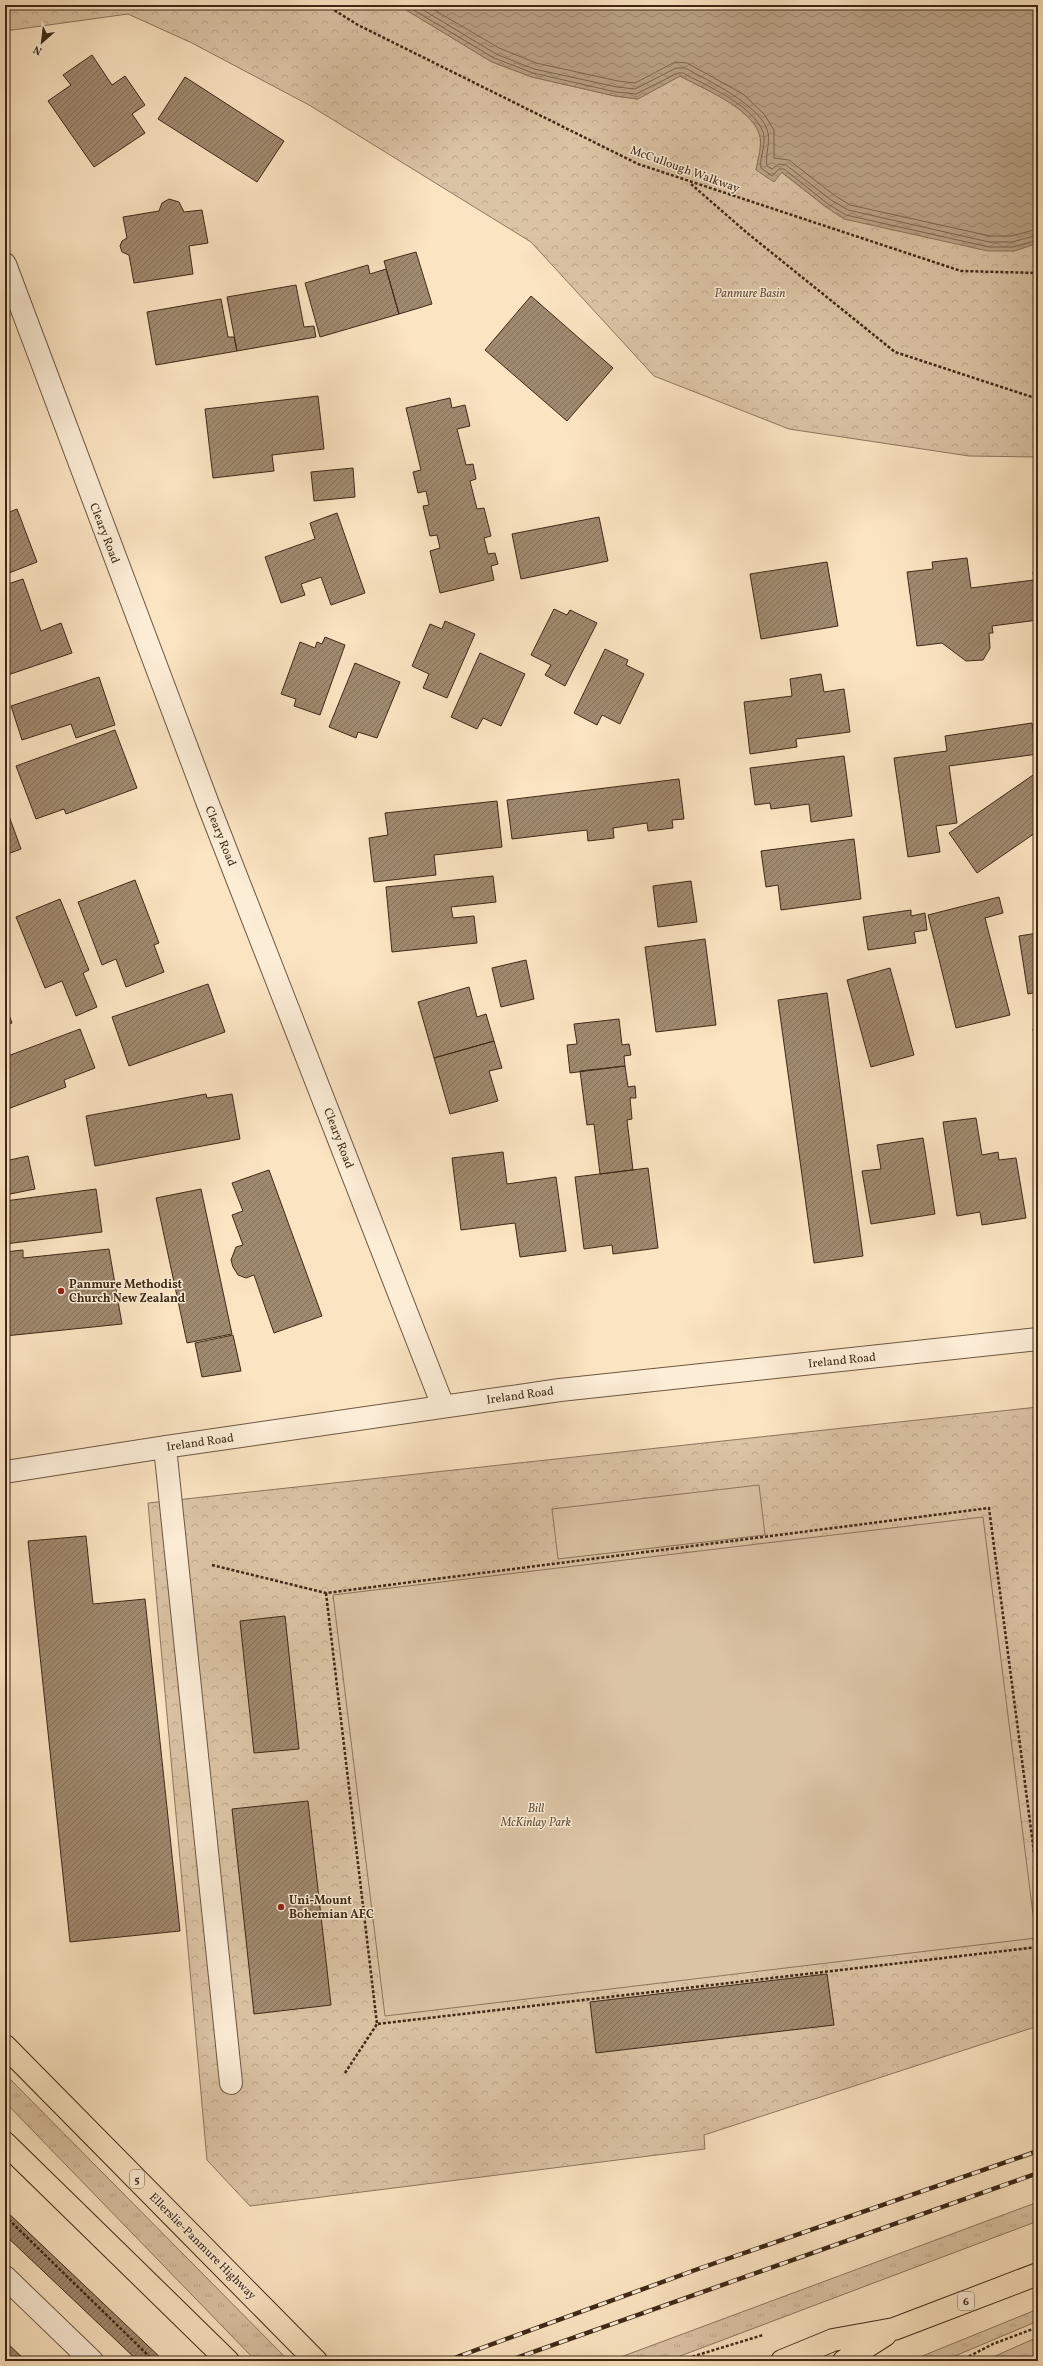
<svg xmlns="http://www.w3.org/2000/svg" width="1043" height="2366" viewBox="0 0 1043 2366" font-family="Vollkorn,serif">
	<defs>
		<pattern id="grass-tufts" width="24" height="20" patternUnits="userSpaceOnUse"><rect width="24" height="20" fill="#dbc4a5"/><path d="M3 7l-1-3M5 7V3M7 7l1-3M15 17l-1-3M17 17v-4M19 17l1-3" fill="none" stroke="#bda88d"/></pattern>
		<pattern id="park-crowns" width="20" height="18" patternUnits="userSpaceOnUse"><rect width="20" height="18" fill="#dbc4a5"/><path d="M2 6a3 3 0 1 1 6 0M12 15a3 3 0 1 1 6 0" fill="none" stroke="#bda88d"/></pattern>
		<pattern id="water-waves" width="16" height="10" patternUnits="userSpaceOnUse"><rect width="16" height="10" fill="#bba488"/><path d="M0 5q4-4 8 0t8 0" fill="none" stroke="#99866e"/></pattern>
		<pattern id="building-hatch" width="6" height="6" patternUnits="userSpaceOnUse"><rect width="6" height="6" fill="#a08a6f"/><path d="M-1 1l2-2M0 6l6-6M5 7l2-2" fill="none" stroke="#84715a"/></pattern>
	</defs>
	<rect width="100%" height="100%" fill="#fbe4c2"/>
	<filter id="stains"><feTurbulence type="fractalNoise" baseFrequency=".005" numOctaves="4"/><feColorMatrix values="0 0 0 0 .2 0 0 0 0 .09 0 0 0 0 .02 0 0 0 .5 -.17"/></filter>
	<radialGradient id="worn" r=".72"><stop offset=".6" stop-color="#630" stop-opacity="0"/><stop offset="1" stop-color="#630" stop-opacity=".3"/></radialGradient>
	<path fill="url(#grass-tufts)" stroke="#8c765e" d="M5,2074l284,287h-33l-251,-259z
		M1038,2202v19l-371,140h-57z
		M1038,2309v12l-95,40h-33z
		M1038,2337v24h-54z"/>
	<path fill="url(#park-crowns)" stroke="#8c765e" d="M5,5h393l94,57 40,15 83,19 22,3 43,-23c24,13 69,31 79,57 4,11 -1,26 -3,37l25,2 45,35 188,44 24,-8v214l-69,-1 -180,-27 -135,-53 -123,-134 -222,-137 -117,-62 -64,-29 -123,17z
		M1038,1407v619l-334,109 1,14 -455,57 -43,-46 -59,-657z"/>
	<path fill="#dbc4a5" stroke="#8c765e" d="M759,1485l6,50 -207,24 -6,-50z
		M983,1517l53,421 -651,78 -52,-421z"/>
	<path fill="url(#water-waves)" stroke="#89725a" d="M398,5h640v238l-24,8h-26l-144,-32 -18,-12 -44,-35 -8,10 -18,-12c2,-11 7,-26 3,-37 -10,-26 -55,-44 -79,-57l-42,23 -23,-3 -83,-19 -40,-15z"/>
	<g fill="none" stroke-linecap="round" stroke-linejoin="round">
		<path stroke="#7c664f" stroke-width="1" d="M405,5l89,53 39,15 83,19 20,2 42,-21h5c24,13 70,32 80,59 4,12 -4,25 -2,36l11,8 7,-7h5l44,35 18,11 143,32h24l25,-7
			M415,5l81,49 38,15 83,18 18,2 41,-21h9c22,12 78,38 83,65 2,11 -3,23 -1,33l5,3 7,-5 7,1 45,35 17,10 141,32h23l26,-7
			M426,5l73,43 37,15 82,18 17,2 40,-21 12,1 56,31 21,20 10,16v28l15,2 45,35 16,10 140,31h21l27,-7"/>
	</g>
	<path fill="url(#building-hatch)" stroke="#3e2816" d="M92,55l20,30 13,-9 20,29 -13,9 13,19 -51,34 -46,-66 23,-16 -8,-10z
		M185,77l99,64 -27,41 -99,-63z
		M169,199l10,3 5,10 18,-2 6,33 -19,3 4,28 -59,9 -5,-28 -7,-3 -2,-6 2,-5 5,-3 -4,-21 36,-6 3,-8z
		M416,252l16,52 -33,10 -15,-53z
		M368,265l2,9 16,-5 13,45 -79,23 -15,-54z
		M296,285l8,42 10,-1 2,11 -79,14 -10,-54z
		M531,296l82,72 -46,53 -82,-71z
		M221,299l7,38h6l3,14 -81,14 -9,-53z
		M318,396l6,53 -52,6 2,16 -61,7 -8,-69z
		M450,398l2,10 13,-3 5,21 -13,3 9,36 7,-1 3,15 -6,2 7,28 7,-1 7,28 -7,2 4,16 7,-1 3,11 -7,2 3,14 -54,13 -10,-42 10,-3 -3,-13 -7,1 -7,-30 6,-1 -3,-14 -8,2 -5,-21 8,-2 -15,-62z
		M353,468l2,29 -41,4 -3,-29z
		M17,509l20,53 -28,11 -4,-5v-54z
		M337,513l28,80 -34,12 -10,-28 -20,7 4,11 -24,8 -16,-46 50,-18 -5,-16z
		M599,517l9,44 -87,18 -9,-45z
		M967,558l4,30 63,-8 -1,-8 5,-1v49l-46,6 1,7h-4l1,15 -7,12 -17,1 -24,-18 -25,3 -10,-74 26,-3 -1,-7z
		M827,562l11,64 -77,13 -11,-65z
		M23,579l18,52 20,-8 11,30 -67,23v-91z
		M554,609l13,6 3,-5 27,13 -32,63 -20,-11 6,-10 -20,-10z
		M445,621l30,13 -28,64 -24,-10 6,-14 -17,-8 18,-42 12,5z
		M325,637l20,8 -25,70 -26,-9 2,-7 -15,-5 19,-52 15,6 2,-6 5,2z
		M605,649l23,11 -2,5 18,9 -24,50 -18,-9 -5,10 -23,-12z
		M480,653l45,21 -24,52 -18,-8 -6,11 -26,-12z
		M355,663l45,19 -23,56 -19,-6 -2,6 -27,-11z
		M821,674l3,18 20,-3 6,43 -54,7 1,8 -47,7 -6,-52 48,-6 -2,-17z
		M99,677l16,48 -39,13 -5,-14 -49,16 -11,-34z
		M1032,723l2,15h4v16l-89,12 8,57 -21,3 4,26 -32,5 -14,-99 53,-7 -2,-15z
		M115,730l22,58 -71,26 -2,-5 -28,10 -20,-53z
		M844,756l8,60 -41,6 -2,-18 -38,5 -1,-6 -15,2 -5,-37z
		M1036,773l2,58 -61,42 -28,-40z
		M679,779l5,40 -12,1 1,8 -25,3 -1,-8 -34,5 1,10 -26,3 -1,-11 -75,9 -5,-39z
		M497,801l5,46 -68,8 2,20 -62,7 -5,-44 19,-3 -3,-22z
		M9,816l12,33 -16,6v-38z
		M854,839l7,60 -80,11 -3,-25 -12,2 -5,-36z
		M493,876l3,26 -45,5 2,11 21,-2 3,27 -85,9 -6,-65z
		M135,880l24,63 -5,2 10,27 -38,15 -10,-28 -14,6 -24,-63z
		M691,881l6,41 -39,5 -5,-41z
		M999,897l4,16 -18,5 25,97 -54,13 -28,-113z
		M60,899l29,71 -6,3 14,34 -21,9 -14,-35 -17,7 -29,-71z
		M911,910v6l14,-3 2,17 -13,2 2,11 -48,7 -5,-33z
		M1038,933v59l-10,2 -9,-58z
		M705,939l11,86 -60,7 -11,-85z
		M526,960l8,39 -33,8 -9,-39z
		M890,968l24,87 -43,12 -24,-87z
		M208,984l17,48 -96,34 -17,-49z
		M469,987l8,30 9,-3 8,27 -60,17 -16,-56z
		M827,993l36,263 -49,7 -36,-263z
		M5,1004l7,19 -7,3z
		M619,1019l3,26 7,-1 2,11 -7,1 1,10 -55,7 -3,-28 10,-1 -3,-20z
		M1038,1028v41l-5,-40z
		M80,1029l15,39 -31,12 2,7 -61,23v-53z
		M494,1041l8,27 -13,3 9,30 -48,13 -16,-56z
		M625,1066l3,21 7,-1 1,12h-6l2,21 -5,1 6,50 -33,4 -6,-50 -7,1 -7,-54z
		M206,1094l1,4 25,-4 8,45 -145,27 -9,-50z
		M976,1118l6,37 16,-3 1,8 17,-2 10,60 -44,7 -2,-13 -23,4 -14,-94z
		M923,1138l12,76 -64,10 -9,-53 19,-2 -4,-24z
		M503,1152l4,32 49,-7 10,74 -46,6 -5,-34 -54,7 -9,-72z
		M28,1156l7,33 -30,6v-34z
		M648,1168l10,80 -45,6 -1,-9 -28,4 -9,-72z
		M269,1170l53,146 -48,17 -20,-58 -8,3 -8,-3 -5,-8 -2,-7 5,-13 7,-2 -11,-30 11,-4 -11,-28z
		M96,1189l6,43 -97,12v-43z
		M201,1189l31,145 -45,9 -31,-145z
		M109,1249l13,75 -117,12v-84l18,-2v8z
		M233,1335l8,36 -39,6 -7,-34z
		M86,1536l7,68 52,-5 35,332 -110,11 -42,-401z
		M285,1616l14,133 -45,4 -14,-132z
		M308,1801l23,204 -77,9 -22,-205z
		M827,1974l7,51 -238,28 -6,-51z
		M5,2210l159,151h-26l-133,-126z
		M5,2341l21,20h-21z"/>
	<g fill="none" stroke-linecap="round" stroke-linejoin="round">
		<defs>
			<path id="minor" d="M5,264l203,540 235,602
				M165,1447l66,636
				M5,1472l160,-25 395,-57 478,-51
				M5,2277l87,84"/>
			<path id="major" d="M5,2046l311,315
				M5,2143l223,218
				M782,2361l51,-21 61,-11 144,-55
				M844,2361l41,-26"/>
		</defs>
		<use href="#minor" stroke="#6d5741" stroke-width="24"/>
		<use href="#major" stroke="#3e2816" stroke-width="24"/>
		<path stroke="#3e2816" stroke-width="2.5" stroke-dasharray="3 2" stroke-linecap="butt" d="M326,5l32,20 280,139 323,107 77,2
			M691,184l55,48 149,120 143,47
			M212,1565l114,28 663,-85 49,375
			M326,1593l51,431 661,-77
			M345,2073l32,-49
			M5,2216l149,145
			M678,2361l85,-26
			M960,2361l33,-17 45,-17"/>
		<use href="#minor" stroke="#fcedd7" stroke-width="22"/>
		<use href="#major" stroke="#fbe4c2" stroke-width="22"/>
		<defs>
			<path id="rail" d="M446,2361l252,-92 340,-118
				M508,2361l530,-188"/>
		</defs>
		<use href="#rail" stroke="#3e2816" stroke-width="4.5"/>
		<use href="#rail" stroke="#fcedd7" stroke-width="3" stroke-dasharray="9" stroke-linecap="butt"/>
	</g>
	<g fill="#8f2418" stroke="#fcedd7" stroke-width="1.5">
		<circle cx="61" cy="1291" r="4"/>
		<circle cx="281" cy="1907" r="4"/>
	</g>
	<g text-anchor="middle" stroke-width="3" stroke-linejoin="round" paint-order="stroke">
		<g fill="#fcedd7" stroke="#776350" stroke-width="1">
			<rect x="130" y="2170" width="14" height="18" rx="3"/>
			<rect x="958" y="2292" width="16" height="18" rx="3"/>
		</g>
		<g font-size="11" font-weight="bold" fill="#3e2816">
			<text x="137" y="2183">5</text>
			<text x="966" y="2305">6</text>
		</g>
		<g font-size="12" fill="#3e2816" stroke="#fcedd7">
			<text transform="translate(685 169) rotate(20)" y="4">McCullough Walkway</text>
			<text transform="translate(105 533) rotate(69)" y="4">Cleary Road</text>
			<text transform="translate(221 836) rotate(68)" y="4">Cleary Road</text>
			<text transform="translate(339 1138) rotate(69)" y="4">Cleary Road</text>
			<text transform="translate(842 1360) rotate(-6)" y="4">Ireland Road</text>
			<text transform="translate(520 1395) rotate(-8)" y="4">Ireland Road</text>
			<text transform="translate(200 1442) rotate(-8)" y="4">Ireland Road</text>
			<text transform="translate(203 2246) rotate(45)" y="4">Ellerslie-Panmure Highway</text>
		</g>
		<g font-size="12" font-style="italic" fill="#654f3a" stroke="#fcedd7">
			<text x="750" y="297">Panmure Basin</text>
			<text x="536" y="1812">Bill<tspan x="536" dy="14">McKinlay Park</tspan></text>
		</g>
		<g font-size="12" font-weight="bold" fill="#3e2816" stroke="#fcedd7" text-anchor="start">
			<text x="69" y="1288">Panmure Methodist<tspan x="69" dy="14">Church New Zealand</tspan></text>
			<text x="289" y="1904">Uni-Mount<tspan x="289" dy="14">Bohemian AFC</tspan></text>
		</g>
	</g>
	<rect width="1043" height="2366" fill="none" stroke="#fbe4c2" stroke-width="20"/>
	<rect x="6" y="6" width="1031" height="2354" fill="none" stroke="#3e2816" stroke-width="2"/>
	<rect x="10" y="10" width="1023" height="2346" fill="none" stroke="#3e2816"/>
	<g transform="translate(42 42) rotate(208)" stroke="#fcedd7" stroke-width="3" paint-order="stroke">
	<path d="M0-3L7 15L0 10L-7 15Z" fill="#3e2816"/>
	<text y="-6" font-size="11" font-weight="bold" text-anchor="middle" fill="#3e2816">N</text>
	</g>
	<rect width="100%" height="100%" filter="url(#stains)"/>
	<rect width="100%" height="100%" fill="url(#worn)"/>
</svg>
